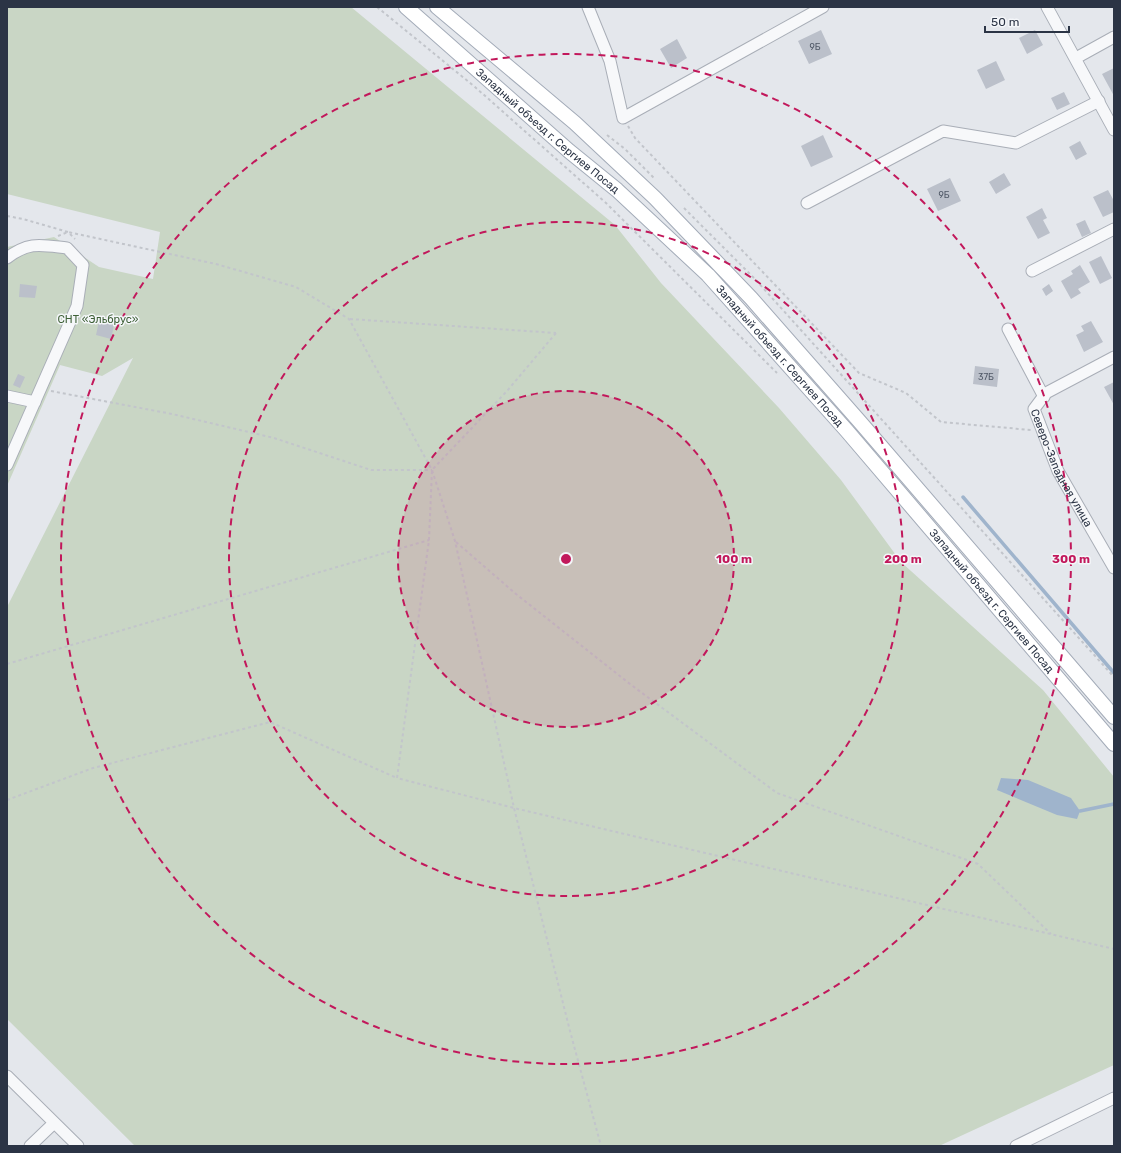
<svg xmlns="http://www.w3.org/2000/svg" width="1121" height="1153" viewBox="0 0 1121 1153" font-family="Rubik,sans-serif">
	<rect width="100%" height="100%" fill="#e4e7ec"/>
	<path fill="#c9d6c5" d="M7,7h344l264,218 46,58 118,125 62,72 60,82 142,128 71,87v288l-175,81h-804l-128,-127v-412l126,-249 -31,18 -42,-11 -53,121v-239l47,-10 45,30 54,12 7,-47 -153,-38z"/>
	<path fill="#9fb4cc" d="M1001,778l27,2 43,18 9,13 -3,8 -20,-4 -60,-25z"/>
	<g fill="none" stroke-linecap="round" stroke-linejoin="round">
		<path stroke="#9fb4cc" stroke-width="3.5" d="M963,497l151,176
			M1080,811l34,-7"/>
	</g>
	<path fill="#bbc0ca" d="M821,30l11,24 -23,10 -11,-23z
		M1035,30l8,15 -16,9 -8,-16z
		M677,39l10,19 -16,10 -11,-19z
		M996,61l9,19 -19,9 -9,-19z
		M1114,68v28l-12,-22z
		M1064,92l6,12 -13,6 -6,-12z
		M823,135l10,22 -22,10 -10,-21z
		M1080,141l7,13 -11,6 -7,-13z
		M1004,173l7,12 -15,9 -7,-12z
		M950,178l11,23 -23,10 -11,-22z
		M1108,190l6,11v11l-11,5 -10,-20z
		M1042,208l5,10 -4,2 7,13 -12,6 -12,-22z
		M1085,220l6,13 -9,4 -6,-13z
		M1101,256l11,22 -12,6 -11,-22z
		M1080,265l10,17 -12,7 3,4 -10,6 -10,-18 12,-7 -2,-3z
		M20,284l17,2 -2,12 -16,-1z
		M1049,284l4,7 -7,5 -4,-7z
		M99,321l15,4 -3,14 -15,-4z
		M1091,321l12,21 -19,10 -8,-17 8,-4 -3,-5z
		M975,366l24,3 -2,18 -24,-3z
		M18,374l7,3 -5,11 -7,-3z
		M1114,382v23l-10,-18z"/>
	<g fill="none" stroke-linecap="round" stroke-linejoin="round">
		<defs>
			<g id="minor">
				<path d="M588,7l22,54 13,57 200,-111"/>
				<path d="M1047,7l67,123"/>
				<path d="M1076,58l38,-21"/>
				<path d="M807,203l136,-72 73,12 83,-42"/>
				<path d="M7,258c22,-17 34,-13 60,-10l16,17 -6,41 -70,159"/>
				<path d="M1032,271l82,-42"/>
				<path d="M1008,329l36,68"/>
				<path id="s1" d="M1114,357l-68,36 -12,16 24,62 56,97"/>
				<path d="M7,396l28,6"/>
				<path d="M7,1076l71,70"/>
				<path d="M30,1146l24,-23"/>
				<path d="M1016,1146l98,-48"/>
			</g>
			<g id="major">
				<path id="s2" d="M406,7l163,144 48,39 91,85 139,156 267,313"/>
				<path d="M437,7l138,116 80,75 96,100 109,124 254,295"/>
			</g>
		</defs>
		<use href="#minor" stroke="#a9aeb7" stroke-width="13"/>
		<use href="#major" stroke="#a3abb8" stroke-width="16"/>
		<path stroke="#c2c5cb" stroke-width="2" stroke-dasharray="3 3" stroke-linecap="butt" d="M377,7l98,80 131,116 171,170
			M628,126l7,12 224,235 47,20 35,29 90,8
			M607,135l18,14 29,29
			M684,208l70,70 360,399
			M7,216l16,3 45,13 7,7
			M58,236l10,-4 148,32 80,23 53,32 83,151 23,71 59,267 56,223 31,115
			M350,319l206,14
			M556,333l-49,58 -75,79 -3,70 -32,238 117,30 600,141
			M51,391l121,23 102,24 97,32h61
			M456,542l60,52 114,90 147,109 201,71 73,70
			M7,664l422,-124
			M7,800l86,-32 177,-46 127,56"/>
		<use href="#minor" stroke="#f7f8fa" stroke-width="11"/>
		<use href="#major" stroke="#fff" stroke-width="14"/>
	</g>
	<circle cx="566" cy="559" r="168" fill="#c2185b" fill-opacity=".12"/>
	<g fill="none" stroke="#c2185b" stroke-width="2" stroke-dasharray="7 5">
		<circle cx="566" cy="559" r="168"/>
		<circle cx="566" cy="559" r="337"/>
		<circle cx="566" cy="559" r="505"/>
	</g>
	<g text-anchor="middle" stroke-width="3" stroke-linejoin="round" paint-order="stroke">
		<g font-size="9" fill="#4f5766">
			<text x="815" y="50">9Б</text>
			<text x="944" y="198">9Б</text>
			<text x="986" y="380">37Б</text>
		</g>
		<g font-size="11" fill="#2b3445" stroke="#f4f6f9">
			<text dy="4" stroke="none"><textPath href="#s2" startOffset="188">Западный объезд г. Сергиев Посад</textPath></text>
			<text dy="4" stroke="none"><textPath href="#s2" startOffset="512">Западный объезд г. Сергиев Посад</textPath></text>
			<text dy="4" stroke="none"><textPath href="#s1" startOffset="162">Северо-Западная улица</textPath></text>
			<text dy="4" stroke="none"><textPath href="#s2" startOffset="836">Западный объезд г. Сергиев Посад</textPath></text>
		</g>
		<g font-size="11" fill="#3f6138" stroke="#f4f6f9">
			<text x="98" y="323">СНТ «Эльбрус»</text>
		</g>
	</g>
	<circle cx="566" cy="559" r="6" fill="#c2185b" stroke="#f4f6f9" stroke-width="2"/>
	<g font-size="12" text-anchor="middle" font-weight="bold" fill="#c2185b" stroke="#f4f6f9" stroke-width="3" stroke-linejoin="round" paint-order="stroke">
		<text x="734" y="563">100 m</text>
		<text x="903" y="563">200 m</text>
		<text x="1071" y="563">300 m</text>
	</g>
	<rect width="1121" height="1153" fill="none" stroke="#2b3445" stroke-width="16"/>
	<path d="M985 26v6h84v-6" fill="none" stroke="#2b3445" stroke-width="2"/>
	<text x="991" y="26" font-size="12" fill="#2b3445" stroke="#f4f6f9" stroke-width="3" paint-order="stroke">50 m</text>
</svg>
